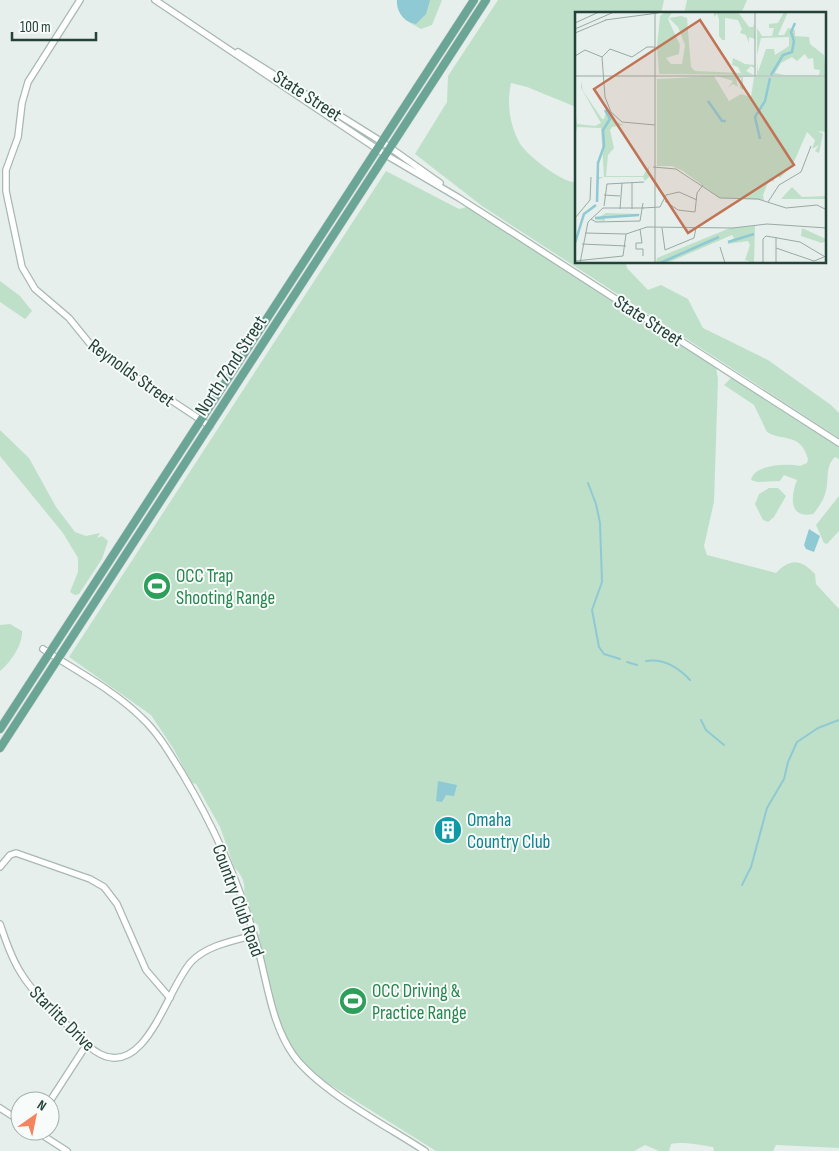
<svg xmlns="http://www.w3.org/2000/svg" width="839" height="1151" viewBox="0 0 839 1151" font-family="'Sofia Sans Condensed',sans-serif">
	<rect width="100%" height="100%" fill="#e6efeb"/>
	<path fill="#bfe0c8" d="M426,0h16l-10,25 -11,4 -16,-9z
		M498,0h166l-3,14h-85v93l-49,-20 -16,-4c-4,20 -2,38 7,57 5,13 45,44 58,42v80l50,1 1,5 21,22 13,-5 27,14 15,29 65,32 63,45 8,8v25l-357,-232 -67,-52 32,-52 1,-26z
		M687,0h60l-6,14h-57z
		M386,171l73,38 8,-2 8,4 241,156 2,12 -4,123 -10,44 3,9 69,18c14,-15 25,-14 39,1l1,10 23,25v539l-63,-3 -3,6h-59l-1,-4c-11,-2 -31,-6 -42,-3l-2,7h-10l-14,-6 -11,6h-198l-120,-75 -21,-23 -10,-16 -15,-43 -13,-58 3,-3 -2,-8 -6,-5 -8,-29c2,-9 -4,-18 -10,-24l-14,-40 -24,-43 -4,-1 -19,-35 -22,-33 -82,-58z
		M0,281l20,15 12,15 -7,8 -25,-17z
		M732,377l107,68v14l-4,-2c-11,10 -5,24 -10,37 -1,5 -8,16 -12,20 -25,5 -22,-19 -16,-34l-13,-5 -4,6 -23,1 -6,-2c3,-16 36,-17 49,-14l7,-3 1,-4c-8,-27 -24,-17 -41,-27l-13,-27 -30,-20z
		M0,430l29,28 27,49 19,25 11,4 14,-3 -3,5 5,-2 6,5 -6,18 -23,35 -4,1 -5,-3 8,-20v-14l-15,-25 -63,-77z
		M769,488h9l8,8 -12,21 -6,5 -5,-2 -8,-16 4,-10z
		M839,496v35l-12,13 -3,-1 -8,-18z
		M10,624l12,7c1,14 -12,32 -22,40v-46z"/>
	<path fill="#8ec9d4" d="M397,0h33l-4,14 -10,10c-12,-2 -20,-12 -19,-24z
		M809,529l11,7 -6,16 -8,-3 -2,-4z
		M438,781l19,4 -3,11 -8,-1 -4,7 -6,-1z"/>
	<g fill="none" stroke-linecap="round" stroke-linejoin="round">
		<path stroke="#8ec9d4" stroke-width="2" d="M588,483l8,21 4,19 2,59 -10,28 7,37 5,7 16,5
			M646,661c18,-3 32,6 44,19
			M627,662l10,3
			M701,720l5,10 18,15
			M742,885l9,-18 16,-59 17,-29 4,-17 9,-20 21,-14 21,-8"/>
		<defs>
			<path id="minor" d="M80,0l-52,82 -6,21 -4,34 -12,33v21l16,76 13,22 34,29 26,32 115,76
				M155,0l231,155 73,43 380,245
				M238,52l144,90 58,41
				M43,649c33,22 71,41 99,69 17,16 28,36 40,55 31,52 55,104 72,162 13,40 15,86 40,121 27,36 93,70 131,95
				M0,867l10,-12 6,-2 74,26 14,8 13,17 29,66 24,28
				M0,924c6,17 11,34 21,49 12,20 31,37 48,54 9,9 19,21 31,27 47,24 68,-69 92,-93 16,-16 41,-20 62,-26
				M50,1101l37,-57
				M0,1108l20,13
				M36,1131l31,20"/>
			<path id="major" d="M0,729l474,-729
				M0,748l486,-748"/>
		</defs>
		<use href="#minor" stroke="#a8b8b2" stroke-width="8"/>
		<use href="#major" stroke="#c2cac8" stroke-width="9"/>
		<use href="#minor" stroke="#fff" stroke-width="5.5"/>
		<use href="#major" stroke="#6aa596" stroke-width="8"/>
	</g>
	<defs>
		<symbol id="stadium-disc" viewBox="-11 -11 22 22"><circle r="9.5" fill="#2e9e5b" stroke="#f7fbf9"/><path d="M0-5a6.5 5 0 1 0 0 10a6.5 5 0 1 0 0-10ZM-3.5-1.8h7v3.6h-7Z" fill="#fff"/></symbol>
		<symbol id="building-disc" viewBox="-11 -11 22 22"><circle r="9.5" fill="#0f9aa8" stroke="#f7fbf9"/><path d="M-4-6H4V6H1V3H-1V6H-4ZM-2.5-4.3h1.7v1.8h-1.7ZM.8-4.3h1.7v1.8H.8ZM-2.5-1h1.7V.8h-1.7ZM.8-1h1.7V.8H.8Z" fill="#fff"/></symbol>
	</defs>
	<g fill-rule="evenodd">
		<use href="#stadium-disc" x="141" y="570" width="32" height="32"/>
		<use href="#building-disc" x="432" y="814" width="32" height="32"/>
		<use href="#stadium-disc" x="337" y="985" width="32" height="32"/>
	</g>
	<g text-anchor="middle" stroke-width="4" stroke-linejoin="round" paint-order="stroke">
		<g font-size="19" fill="#24423a" stroke="#f7fbf9">
			<text transform="translate(308 95) rotate(33)" y="7">State Street</text>
			<text transform="translate(649 320) rotate(33)" y="7">State Street</text>
			<text transform="translate(230 365) rotate(-57)" y="7">North 72nd Street</text>
			<text transform="translate(132 372) rotate(36)" y="7">Reynolds Street</text>
			<text transform="translate(239 900) rotate(70)" y="7">Country Club Road</text>
			<text transform="translate(63 1018) rotate(45)" y="7">Starlite Drive</text>
		</g>
		<g font-size="19" fill="#27864d" stroke="#f7fbf9" text-anchor="start">
			<text x="176" y="582">OCC Trap<tspan x="176" dy="22">Shooting Range</tspan></text>
			<text x="372" y="997">OCC Driving &amp;<tspan x="372" dy="22">Practice Range</tspan></text>
		</g>
		<g font-size="19" fill="#0d838f" stroke="#f7fbf9" text-anchor="start">
			<text x="467" y="826">Omaha<tspan x="467" dy="22">Country Club</tspan></text>
		</g>
	</g>
	<g transform="translate(575 12)">
		<rect width="251" height="251" fill="#e6efeb"/>
		<path d="M90,0h7l-4,7 12,26 -1,9 -13,4 5,6h11l3,-19 -7,-18 -9,-9 12,-2 6,2 4,49 4,4 46,2 -3,-6 -6,-2 1,-7 12,6 10,1 -1,3 -3,-2 -5,5 8,4 -95,-1 -2,-28 3,-30zM139,0h24l11,15h4l1,-4 1,16 -6,-2v6l-3,-8 -6,-2 2,-4 -4,-9 -13,-2v22h-3l-3,-4v-17l-2,-5 -3,3zM209,0h4l-10,23h6l4,-7 7,2v6l14,1 1,7 14,11 2,20h-7l1,-5 -6,-1 -1,-11 -5,1 -3,-5 -8,7 -5,-4 -11,6 -6,10 10,2h-28v-13l1,10 8,-23h8l1,6 14,-9v-9l-28,1 -4,17v-27l5,8h10l2,-8h-5v-4l9,-1zM139,64l15,25 12,-7 10,3 3,-20h72v55l-8,-1 5,3 -4,19 -4,-2 4,-6 -7,4 3,-9 -8,-8 -14,32 -13,14 -3,-3 -4,2 1,5 -5,-2 -6,15 1,5 -45,-2 -36,-27 -11,-5h-15v-87zM142,64l26,1v13l-3,-2 1,-10h-5l2,9 -5,-3 -5,4 5,-7zM6,69l2,10 19,28h2l3,-10 7,12 10,4 -12,2 -2,3 4,18 -6,7 -2,21h37l6,-10v11l-4,4 -2,-4h-39l-5,2 -2,12v-14h7l-3,-49 -24,-1 -2,11v-34l2,20 18,2 6,-3 -20,-35zM217,175l10,10 24,-1v3h-45zM31,201l33,1 2,1 -36,1v5l-10,-1zM180,214l-1,37 -9,-3 5,-15 -2,-4 -21,3 7,-6 -2,-3 -65,28h-11l1,-5 73,-30zM227,216l24,11v2l-4,2 -21,-7z" fill="#bfe0c8"/>
		<path fill="none" stroke="#8ec9d4" stroke-width="2.5" d="M196,63l12,-20 9,-3 2,-11 -3,-9 4,-9M133,89l14,20h4M185,127l-5,-22 10,-16 5,-23M22,190l1,-39 6,-17 -1,-16 7,-11 -5,-9M20,206l44,-3M153,230l26,-8M0,231l9,-29 12,-9M85,251l59,-26"/>
		<path fill="none" stroke="#98aaa4" stroke-width="1" d="M30,8l53,-7M0,11l24,-11M0,17l39,-17M0,21l31,-13M0,44l10,-6 17,7M27,45l3,40 6,15 11,10 33,3M27,45l8,-8 22,8 15,-10h8M0,64h252M180,64v-64M78,155l23,2 44,29 38,1 28,9 31,-3 10,5M29,183l16,1M15,188l1,-23M90,189l13,9 17,2 2,-19 6,-8M193,190l11,-17 22,-13 10,-26M29,194l3,-22 37,-2M28,196h41M68,196l17,-1 6,-12 13,-3 18,8M45,197l2,-26M57,197v-26M0,206l15,-18M16,207l5,3 44,-1 3,-18M87,216l3,22 29,-12 2,-10M65,217l2,14h-6v6h7v7M10,221l41,1M51,222l21,-7 86,1 34,-4 60,4M7,232l44,2M145,235l5,16M201,236l38,13 10,-4M48,244l3,-22M0,249l48,-5M5,251l8,-41 15,-14M80,251v-250M188,251v-24l3,-3 34,6 27,16M201,251v-26"/>
		<path fill="#c07456" fill-opacity="0.15" stroke="#c07456" stroke-width="2.5" d="M125,8l94,145 -106,68 -94,-144z"/>
		<rect width="251" height="251" fill="none" stroke="#24423a" stroke-width="2.5"/>
	</g>
	<g transform="translate(35 1116) rotate(33)"><circle r="24" fill="#f7fbf9" stroke="#a3b1ad"/>
	<path d="M0-4L9 19L0 12L-9 19Z" fill="#f4845f"/>
	<text y="-8" font-size="14" font-weight="bold" text-anchor="middle" fill="#24423a">N</text>
	</g>
	<path d="M12 32v8h84v-8" fill="none" stroke="#24423a" stroke-width="2.5"/>
	<text x="20" y="32" font-size="15" fill="#24423a" stroke="#f7fbf9" stroke-width="4" paint-order="stroke">100 m</text>
</svg>
